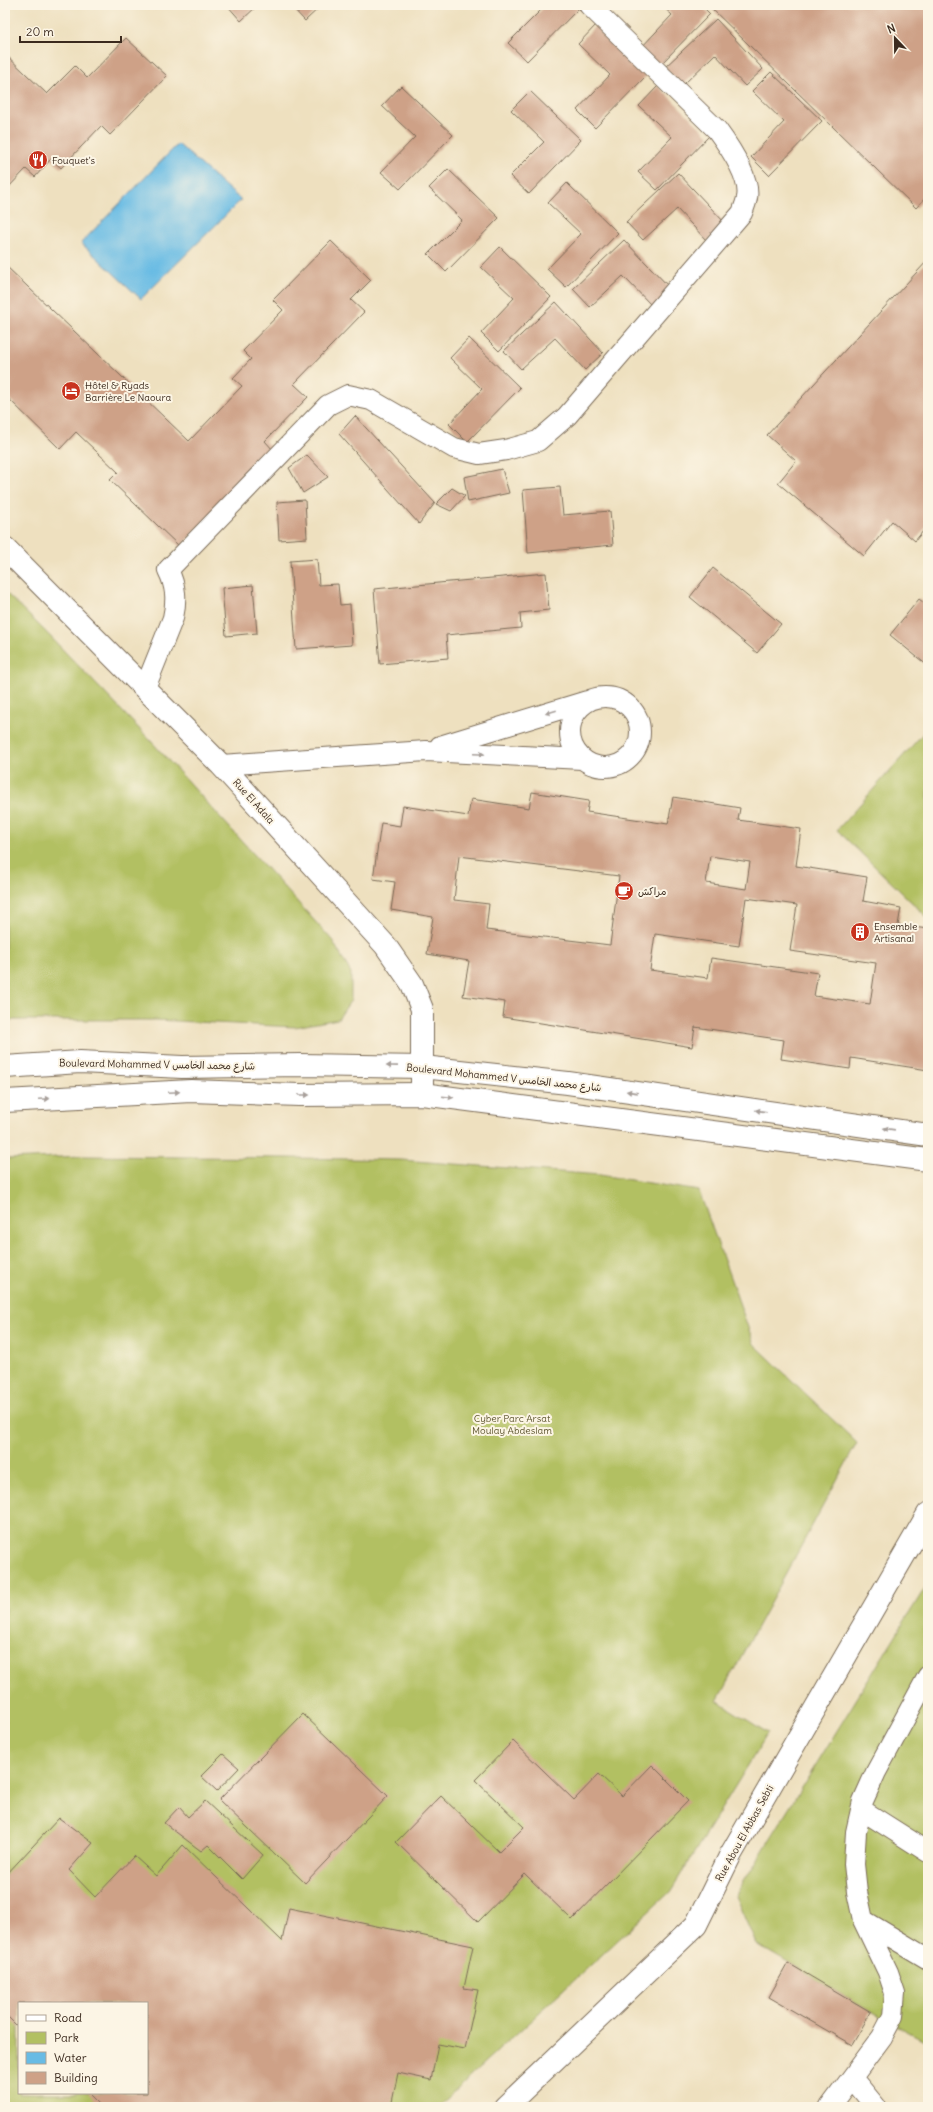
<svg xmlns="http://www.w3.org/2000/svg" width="933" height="2112" viewBox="0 0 933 2112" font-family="Delius,'Playpen Sans Arabic',sans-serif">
	<rect width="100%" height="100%" fill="#fcf5e5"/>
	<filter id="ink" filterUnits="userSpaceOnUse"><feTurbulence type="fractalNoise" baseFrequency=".025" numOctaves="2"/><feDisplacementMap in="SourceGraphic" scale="8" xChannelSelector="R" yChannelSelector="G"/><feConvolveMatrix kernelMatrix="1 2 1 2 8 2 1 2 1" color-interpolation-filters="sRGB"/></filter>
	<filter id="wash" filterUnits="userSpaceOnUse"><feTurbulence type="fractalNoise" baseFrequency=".012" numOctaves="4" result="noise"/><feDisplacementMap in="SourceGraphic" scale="16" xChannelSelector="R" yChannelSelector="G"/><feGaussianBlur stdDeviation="0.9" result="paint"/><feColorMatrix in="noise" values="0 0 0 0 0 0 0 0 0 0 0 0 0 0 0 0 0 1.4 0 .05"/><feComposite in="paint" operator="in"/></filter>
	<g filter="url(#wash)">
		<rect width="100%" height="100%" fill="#eee0bf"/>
		<path fill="#b2c062" stroke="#767540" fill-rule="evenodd" d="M5,592l36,35 109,113 182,200 19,33v27l-13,19 -43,8 -140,-7h-150z
			M928,728v190l-91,-88z
			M85,1156l211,2 105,2 199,15 99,16 55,153 103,99 -140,258 51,32 -98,159 -233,215h-432v-948zM19,2003h128v90h-128z
			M928,1583v459l-57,-30 -115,-68 -21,-48z"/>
		<path fill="#68bbe4" stroke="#527281" d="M178,144l63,56 -100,99 -60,-56z"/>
		<g id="blocks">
			<path fill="#cea187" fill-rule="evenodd" d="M227,5h31l-17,16z
				M290,5h32l-17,16z
				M538,5h40l2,2 -53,54 -19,-18 34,-34z
				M661,5h40l9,9 -53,54 -18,-18 33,-35z
				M708,5h220v190l-12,13z
				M716,19l47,50 -18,17 -30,-32 -33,32 -18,-18z
				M597,24l51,50 -53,54 -18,-18 33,-35 -32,-31z
				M126,38l41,38 -57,59 -9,-9 -40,42 -10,-9 -16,18 -9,-8 -21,22v-137l42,40 28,-28 12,12z
				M771,72l51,49 -53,54 -18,-18 33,-35 -32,-31z
				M401,86l52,49 -53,54 -19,-17 34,-35 -33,-31z
				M658,86l51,50 -52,54 -19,-18 34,-35 -33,-31z
				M530,91l51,49 -52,54 -19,-18 34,-34 -33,-32z
				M448,169l51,49 -53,54 -18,-18 34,-34 -33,-32z
				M678,173l47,50 -18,18 -30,-32 -34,31 -17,-18z
				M567,183l51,50 -52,54 -19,-18 34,-35 -33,-31z
				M624,240l48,50 -18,18 -31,-32 -33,31 -17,-18z
				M331,241l40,39 -20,20 13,12 -70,72 14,13 -43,44 8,9 -93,97 -70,-67 8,-8 -42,-40 -16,17 -55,-54v-130l184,176 53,-55 -9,-8 18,-19 -8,-8 40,-41 -10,-10z
				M500,247l51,50 -52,54 -18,-18 33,-35 -33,-31z
				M928,260v265l-13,16 -23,-20 -28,35 -86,-73 18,-22 -29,-26z
				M556,302l47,51 -18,17 -30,-32 -34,31 -17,-18z
				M469,338l51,50 -53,54 -18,-18 33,-35 -32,-31z
				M355,416l80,87 -16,21 -80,-90z
				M307,455l21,22 -25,16 -14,-25z
				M502,469l7,24 -41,9 -4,-25z
				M560,487l3,28 47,-4 3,34 -85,8 -5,-63z
				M452,488l13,8 -14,15 -15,-7z
				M305,500l2,38 -28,2 -2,-38z
				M317,559l2,26 19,-1 2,21 10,-1 2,41 -56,4 -6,-88z
				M713,568l68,56 -24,29 -67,-56z
				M546,573l3,37 -29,3 1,15 -75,7 2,23 -68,6 -6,-75z
				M253,585l4,48 -31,3 -4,-48z
				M919,599l9,7v60l-38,-31z
				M532,792l57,9 -2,11 81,12 5,-27 67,11 -2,12 63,9 -5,37 71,11 -4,24 38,7 -3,17 30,4 -2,40 2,1v100l-77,-12 -1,11 -69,-10 3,-19 -89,-13 -3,20 -189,-30 2,-15 -42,-6 6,-35 -42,-7 6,-37 -42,-7 4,-28 -22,-3 8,-56 19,3 3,-20 65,10 3,-17 58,9zM459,856l160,20 -9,69 -124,-15 3,-26 -35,-4zM710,856l40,6 -4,27 -40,-6zM746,898l51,7 -7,46 86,12 -6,41 -56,-8 4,-23 -107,-15 -3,20 -58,-8 5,-36 84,12z
				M303,1714l85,82 -83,87 -86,-83z
				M513,1741l61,59 25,-26 23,22 30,-31 36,36 -116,119 -47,-46 -47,48 -82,-80 45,-46 58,56 25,-25 -49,-47z
				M223,1754l16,14 -22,23 -16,-15z
				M205,1801l58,54 -21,24 -34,-34 -7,6 -37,-28 15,-16 9,10z
				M59,1818l34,25 -24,27 26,27 39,-41 22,20 27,-31 99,96 7,-33 184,38 -9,42 14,2 -13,59 -27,-5 -7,36 -33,-7 -7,34h-289l-14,-14h59v-90h-128v25l-14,-14v-62l5,-6 -5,-5v-65z
				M788,1963l83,49 -19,33 -83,-48z"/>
		</g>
	</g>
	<g filter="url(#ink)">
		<use href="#blocks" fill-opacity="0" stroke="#7a6a56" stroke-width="1"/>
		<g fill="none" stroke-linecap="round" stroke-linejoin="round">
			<defs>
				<path id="service" d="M145,688l28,-70c4,-18 3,-32 -5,-48l160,-165 20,-10 23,5 83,48 25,6 27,-4 32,-9 29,-25 175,-203c2,-5 4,-10 5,-15 4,-20 -19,-53 -30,-68l-128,-125
					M570 732a35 35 0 1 1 70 0a35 35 0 1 1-70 0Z
					M440,746l147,-45
					M221,765l205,-14 156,8
					M862,1810l66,42
					M863,1920l65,39
					M852,2078l24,29
					M830,2107l52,-70 11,-21 2,-23 -7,-21 -25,-52 -6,-28 -3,-28 2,-32 7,-31 13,-29 52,-96"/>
				<path id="minor" d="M5,548l216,217 164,180 27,39 10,25v85
					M505,2107l191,-182 35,-71 197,-340"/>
				<path id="secondary" d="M5,1067l75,-5 102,5 118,-2 123,2 145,16 360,52
					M5,1101l186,-10 108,4 123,-1 506,66"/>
			</defs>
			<use href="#service" stroke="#7a6a56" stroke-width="22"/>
			<use href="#minor" stroke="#7a6a56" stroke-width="24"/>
			<use href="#secondary" stroke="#7a6a56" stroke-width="24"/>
			<use href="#service" stroke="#fff" stroke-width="20"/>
			<use href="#minor" stroke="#fff" stroke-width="22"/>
			<use href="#secondary" stroke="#fff" stroke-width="22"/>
		</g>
		<defs><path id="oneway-solid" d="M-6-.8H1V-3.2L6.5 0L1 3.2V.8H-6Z"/></defs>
		<g fill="#a79f9a">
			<use href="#oneway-solid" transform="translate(551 712) rotate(163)"/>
			<use href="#oneway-solid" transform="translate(479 754) rotate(3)"/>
			<use href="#oneway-solid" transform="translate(392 1066) rotate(-179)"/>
			<use href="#oneway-solid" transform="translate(174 1092) rotate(-3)"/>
			<use href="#oneway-solid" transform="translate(632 1092) rotate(-172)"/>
			<use href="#oneway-solid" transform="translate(304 1095)"/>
			<use href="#oneway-solid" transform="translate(448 1097) rotate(7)"/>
			<use href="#oneway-solid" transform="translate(44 1099) rotate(-3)"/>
			<use href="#oneway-solid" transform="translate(761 1111) rotate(-172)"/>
			<use href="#oneway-solid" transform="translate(889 1129) rotate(-172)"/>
		</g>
	</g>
	<defs>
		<symbol id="restaurant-disc" viewBox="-11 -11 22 22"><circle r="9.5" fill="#c8321e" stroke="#fcf5e5"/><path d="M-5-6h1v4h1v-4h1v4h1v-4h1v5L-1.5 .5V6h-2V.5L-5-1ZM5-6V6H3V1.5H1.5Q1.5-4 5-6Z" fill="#fff"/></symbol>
		<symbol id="hotel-disc" viewBox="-11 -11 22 22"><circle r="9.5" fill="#c8321e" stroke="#fcf5e5"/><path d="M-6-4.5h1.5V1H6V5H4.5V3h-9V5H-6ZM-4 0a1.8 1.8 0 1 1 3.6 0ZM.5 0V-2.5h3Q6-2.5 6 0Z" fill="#fff"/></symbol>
		<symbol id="cafe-disc" viewBox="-11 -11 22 22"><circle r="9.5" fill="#c8321e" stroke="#fcf5e5"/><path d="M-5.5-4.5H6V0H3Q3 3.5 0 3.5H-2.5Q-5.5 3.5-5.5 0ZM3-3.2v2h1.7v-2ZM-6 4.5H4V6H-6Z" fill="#fff"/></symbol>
		<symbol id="building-disc" viewBox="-11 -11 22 22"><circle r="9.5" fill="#c8321e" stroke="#fcf5e5"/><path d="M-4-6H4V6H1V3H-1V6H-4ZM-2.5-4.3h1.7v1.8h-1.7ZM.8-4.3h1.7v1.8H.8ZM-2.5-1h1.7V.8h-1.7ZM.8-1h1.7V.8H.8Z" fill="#fff"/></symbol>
	</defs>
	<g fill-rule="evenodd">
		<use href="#restaurant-disc" x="27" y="149" width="22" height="22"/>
		<use href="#hotel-disc" x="60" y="380" width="22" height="22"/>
		<use href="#cafe-disc" x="613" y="880" width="22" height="22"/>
		<use href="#building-disc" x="849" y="921" width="22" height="22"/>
	</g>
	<g text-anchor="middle" stroke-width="4" stroke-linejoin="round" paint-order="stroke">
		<g font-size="10" fill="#3b2a1e" stroke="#fcf5e5" text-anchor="start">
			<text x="52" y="164">Fouquet's</text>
			<text x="85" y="389">Hôtel &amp; Ryads<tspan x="85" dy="12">Barrière Le Naoura</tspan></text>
			<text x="638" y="895">مراكش</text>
			<text x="874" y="930">Ensemble<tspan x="874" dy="12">Artisanal</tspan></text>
		</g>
		<g font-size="10" fill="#3b2a1e" stroke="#fcf5e5">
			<text transform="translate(254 801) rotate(48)" y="4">Rue El Adala</text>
			<text transform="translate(157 1064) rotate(1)" y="4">Boulevard Mohammed V شارع محمد الخامس</text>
			<text transform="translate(504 1077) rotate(6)" y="4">Boulevard Mohammed V شارع محمد الخامس</text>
			<text transform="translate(744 1833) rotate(-61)" y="4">Rue Abou El Abbas Sebti</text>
		</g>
		<g font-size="10" fill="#5f5732" stroke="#fcf5e5">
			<text x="512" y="1422">Cyber Parc Arsat<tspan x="512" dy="12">Moulay Abdeslam</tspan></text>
		</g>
	</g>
	<rect width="933" height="2112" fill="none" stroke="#fcf5e5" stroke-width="20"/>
	<rect x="18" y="2002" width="130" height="92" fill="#fcf5e5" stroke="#afa495"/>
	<rect x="26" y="2015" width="20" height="6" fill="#ffffff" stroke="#afa495"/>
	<text x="54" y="2022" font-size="12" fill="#3b2a1e">Road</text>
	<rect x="26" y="2032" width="20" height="12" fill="#b2c062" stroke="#afa495"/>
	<text x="54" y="2042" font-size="12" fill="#3b2a1e">Park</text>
	<rect x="26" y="2052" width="20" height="12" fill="#68bbe4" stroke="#afa495"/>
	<text x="54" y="2062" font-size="12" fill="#3b2a1e">Water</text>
	<rect x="26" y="2072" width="20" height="12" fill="#cea187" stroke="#afa495"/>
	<text x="54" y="2082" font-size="12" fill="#3b2a1e">Building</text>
	<g transform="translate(895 38) rotate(338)" stroke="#fcf5e5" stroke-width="3" paint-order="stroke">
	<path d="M0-3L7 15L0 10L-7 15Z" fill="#3b2a1e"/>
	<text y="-6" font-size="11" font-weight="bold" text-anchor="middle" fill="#3b2a1e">N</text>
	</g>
	<path d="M20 36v6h101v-6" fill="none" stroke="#3b2a1e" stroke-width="2"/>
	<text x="26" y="36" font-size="12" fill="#3b2a1e" stroke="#fcf5e5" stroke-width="3" paint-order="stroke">20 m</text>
</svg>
